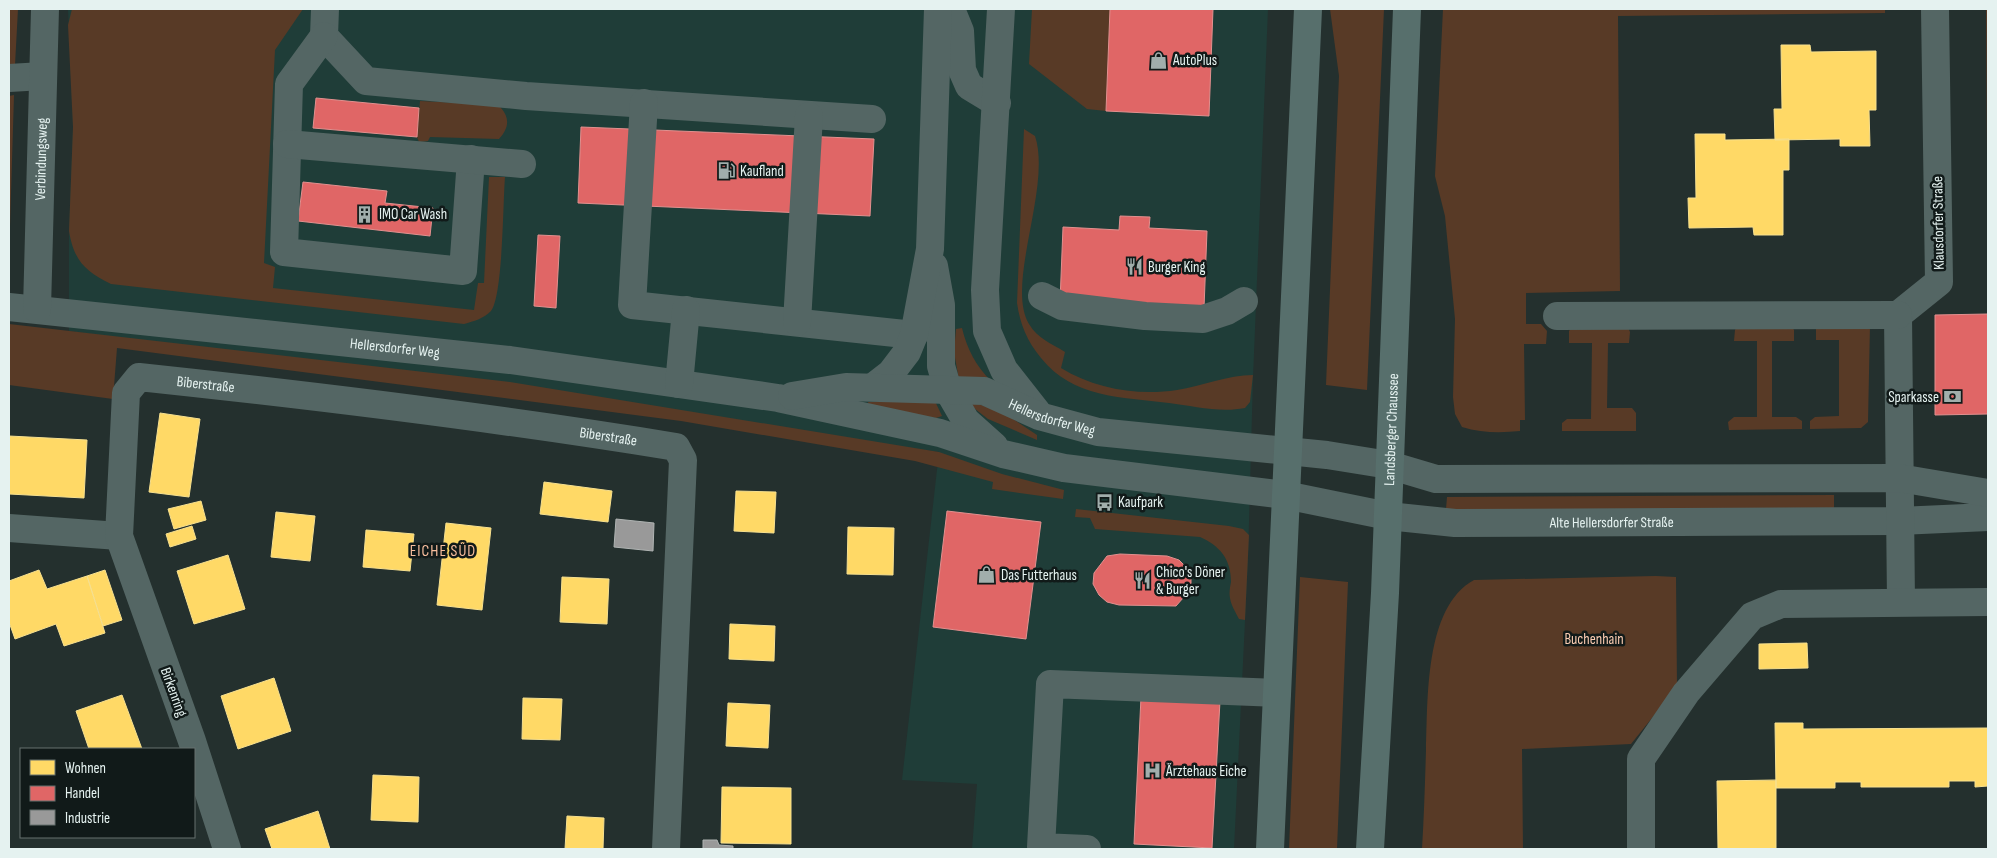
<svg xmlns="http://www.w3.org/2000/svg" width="1997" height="858" viewBox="0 0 1997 858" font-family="'Sofia Sans Condensed',sans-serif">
	<rect width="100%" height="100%" fill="#24302e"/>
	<path fill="#1f3d38" d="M68,9h1200l-15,369 -5,181 -14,290h-262l5,-65 -75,-4 37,-328 -870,-121v-100l4,-104z"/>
	<path fill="#583a26" d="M9,9h9l-3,56h-6z
		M72,9h231l-28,41 -11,213 11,4 -2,21 201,22 4,-27h6l5,-106h16c-2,24 -2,119 -14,134 -8,8 -17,10 -27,13l-353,-40c-26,-13 -37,-23 -42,-53l4,-104 -5,-102z
		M1032,9h78l-4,102 -19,-2 -58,-45z
		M1330,9h54l-17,381 -41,-5 13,-309z
		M1443,9h442v4l-267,3 2,275 -94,2v31h15l6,7 -1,13h-22l1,76h-5v11c-19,2 -39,2 -58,-4l-7,-13 -2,-17 2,-78 -10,-103 -10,-40z
		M1986,9h2v146l-1,-1z
		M14,95l-5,165v1v-165z
		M420,101l78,4c12,11 12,22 1,34l-69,-2 -2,4 -9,1 -2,-5z
		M1024,129l11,7c17,51 -30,148 -6,188 9,15 22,19 36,28l-4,16c34,21 77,28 116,22 25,-4 51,-15 76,-15l-3,27 -5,6c-25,5 -52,-2 -76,-5 -48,-6 -96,-5 -128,-45 -14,-17 -21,-34 -24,-55z
		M1626,323l4,9 -1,11h-21l-1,65h25l4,5v18h-74v-8l5,-4h24l1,-76h-23v-12l5,-7z
		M1739,323h50l5,7v11h-22v76h24l6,4v8l-73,1 -1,-8 6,-5h23v-76h-23l1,-11z
		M9,324l501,58 429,70 63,22 62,16 -1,9 -71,-10 1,-7 -78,-21 -234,-40 -564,-73 -4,51 -104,-14z
		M1870,325l-2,97 -7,6 -51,1v-8l5,-4 24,-1v-76h-23v-12z
		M962,328c5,21 14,38 29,53l-32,-1 -5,-28 2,-23z
		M934,399l8,17 -6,2 -67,-12 -1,-4z
		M974,402l33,13 30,20v5l-49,-21 -18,-14z
		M1834,495v14h-388l1,-12z
		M1076,509l153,17 14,3 6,6 -4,85 -6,-1c-3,-6 -8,-14 -9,-21 -1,-5 0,-11 1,-16 0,-23 -11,-36 -31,-45l-105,-8 -5,-11 -15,-1z
		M1656,576l20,1 1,110 -46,57 -109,5 1,100h-101c2,-33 3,-66 4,-99 2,-49 -2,-143 48,-170z
		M1300,577l48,5 -11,267h-48z"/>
	<path fill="#ffd966" stroke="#f7e08f" d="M1781,45h29l1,7 65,-1v59h-7l1,36h-30v-7l-65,1 -1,-31h8z
		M1695,134h30v6l64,-1v31h-6v65h-29l-1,-8 -64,1 -1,-30h8z
		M160,413l40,6 -11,78 -40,-5z
		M9,436l78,4 -3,58 -75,-4z
		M544,482l68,9 -4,31 -68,-8z
		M736,491l40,1 -2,41 -40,-2z
		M201,501l5,19 -32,9 -6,-20z
		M276,512l39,4 -5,45 -39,-4z
		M446,523l45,5 -9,82 -45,-5z
		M192,526l4,13 -26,8 -4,-13z
		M848,527l46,1 -1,47 -46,-1z
		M366,530l48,4 -4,37 -47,-4z
		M228,555l17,54 -51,15 -17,-53z
		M39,570l8,19 40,-13 18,57 -41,13 -8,-22 -41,15 -6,-17v-41z
		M105,570l17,50 -19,6 -16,-50z
		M562,577l47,2 -2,45 -47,-2z
		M730,624l45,2 -1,35 -45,-2z
		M1807,643l1,25 -49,1v-25z
		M274,678l17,53 -53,18 -17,-53z
		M122,695l20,54h-53l-13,-38z
		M523,698l39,1 -2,41 -38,-1z
		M728,703l42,2 -2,43 -42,-2z
		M1775,723h28v6l185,-1v58l-13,1v-6h-26v6h-88v-5h-26v6h-59z
		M373,775l46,2 -1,45 -47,-2z
		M1776,780v69h-58l-1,-68z
		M722,787l69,1v56l-70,-1z
		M318,811l12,38h-58l-7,-20z
		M567,816l37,2 -1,31h-38z"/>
	<path fill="#e06666" stroke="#e2908f" d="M1110,9h103l-4,107 -103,-5z
		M316,98l103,10 -2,29 -104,-9z
		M581,127l293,12 -4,77 -292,-13z
		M303,182l84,9 -2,12 48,5 -3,28 -132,-15z
		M1120,216l30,1 -1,11 58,3 -3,77 -144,-6 3,-75 56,3z
		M538,235l22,1 -4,72 -22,-2z
		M1988,314v100l-53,1v-100z
		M947,511l94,11 -15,117 -93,-12z
		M1120,554l47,2 12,4 7,7 5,11v11l-15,17 -57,-1 -12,-3 -8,-7 -6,-11 1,-11 13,-17z
		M1141,697l79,4 -8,147 -78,-4z"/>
	<path fill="#999" stroke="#b0b4b3" d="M616,519l38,4 -1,28 -39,-4z
		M703,840h14l2,5 14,1v3h-30z"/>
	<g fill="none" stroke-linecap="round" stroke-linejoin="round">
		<g stroke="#546664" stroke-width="28">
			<path d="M325,9l-1,27 42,45 160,15 346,23"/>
			<path d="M951,9l9,22 2,39 7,16 28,17"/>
			<path d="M1001,9l-16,281 2,41 17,39 33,42"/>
			<path d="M324,36l-35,48 -5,168 179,19 8,-112"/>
			<path d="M9,78l34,-2"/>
			<path d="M644,103l-12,202 282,30"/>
			<path d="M287,144l235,20"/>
			<path d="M934,266l7,39v61l7,24 18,31 28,25"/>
			<path d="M1042,296l20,10 83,10 58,3 24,-8 17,-10"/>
			<path id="s1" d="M9,307l501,53 268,38 162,35 63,21 61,14 221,27 103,21 67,7 444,-2 89,-4"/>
			<path id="s2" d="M37,309l8,-300"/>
			<path d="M1898,315l41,-33 -4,-273"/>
			<path d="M1898,315l3,287"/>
			<path d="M1557,316l341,-1"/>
			<path d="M797,322l12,-206"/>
			<path d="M679,384l7,-74"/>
			<path d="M873,387l18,-14 16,-21 7,-17 16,-86 8,-240"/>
			<path id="s3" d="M792,396l54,-9 138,4 55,25 59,16 229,23 62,10 47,14 463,-1 89,15"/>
			<path d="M9,528l110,8"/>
			<path id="s4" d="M227,849l-35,-108 -73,-205 7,-143 13,-16c179,19 359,41 537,70l7,13 -17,389"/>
			<path d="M1087,849l-46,-2 9,-163 227,9"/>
			<path d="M1641,849v-90l45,-66 66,-77 29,-12 207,-2"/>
		</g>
		<g stroke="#576f6c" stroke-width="28">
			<path d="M1270,849l38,-840"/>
			<path id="s5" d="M1370,849l15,-256 22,-584"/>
		</g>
	</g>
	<defs>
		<symbol id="shop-bare" viewBox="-9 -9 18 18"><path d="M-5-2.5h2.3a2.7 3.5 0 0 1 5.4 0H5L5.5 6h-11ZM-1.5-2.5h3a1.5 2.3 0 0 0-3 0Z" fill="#a1aeac" stroke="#111a19" stroke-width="2.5" paint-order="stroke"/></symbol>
		<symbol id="fuel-bare" viewBox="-9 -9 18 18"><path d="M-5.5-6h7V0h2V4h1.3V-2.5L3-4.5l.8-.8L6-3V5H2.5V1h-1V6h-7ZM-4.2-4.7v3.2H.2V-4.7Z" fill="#a1aeac" stroke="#111a19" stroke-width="2.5" paint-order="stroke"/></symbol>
		<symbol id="building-bare" viewBox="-9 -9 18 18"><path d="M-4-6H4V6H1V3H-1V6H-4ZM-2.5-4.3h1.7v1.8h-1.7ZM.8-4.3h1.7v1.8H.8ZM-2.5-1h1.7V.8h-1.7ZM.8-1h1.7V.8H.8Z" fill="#a1aeac" stroke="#111a19" stroke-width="2.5" paint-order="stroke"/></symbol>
		<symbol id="restaurant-bare" viewBox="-9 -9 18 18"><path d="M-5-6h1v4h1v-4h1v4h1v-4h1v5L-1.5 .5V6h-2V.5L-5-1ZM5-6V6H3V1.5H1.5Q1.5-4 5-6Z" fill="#a1aeac" stroke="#111a19" stroke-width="2.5" paint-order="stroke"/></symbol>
		<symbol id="bank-bare" viewBox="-9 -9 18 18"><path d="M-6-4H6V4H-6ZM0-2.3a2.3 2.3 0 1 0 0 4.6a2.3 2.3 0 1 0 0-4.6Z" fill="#a1aeac" stroke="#111a19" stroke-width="2.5" paint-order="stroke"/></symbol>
		<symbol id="bus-bare" viewBox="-9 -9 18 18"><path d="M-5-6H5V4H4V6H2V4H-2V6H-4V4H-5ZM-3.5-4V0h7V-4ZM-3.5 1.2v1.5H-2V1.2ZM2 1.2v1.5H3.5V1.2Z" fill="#a1aeac" stroke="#111a19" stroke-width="2.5" paint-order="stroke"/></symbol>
		<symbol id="hospital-bare" viewBox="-9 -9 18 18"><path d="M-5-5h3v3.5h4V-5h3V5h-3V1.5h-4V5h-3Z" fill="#a1aeac" stroke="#111a19" stroke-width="2.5" paint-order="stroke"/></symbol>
	</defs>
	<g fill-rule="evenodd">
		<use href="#shop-bare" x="1146" y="48" width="25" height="25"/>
		<use href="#fuel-bare" x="714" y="158" width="25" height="25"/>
		<use href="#building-bare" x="352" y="202" width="25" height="25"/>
		<use href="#restaurant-bare" x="1122" y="254" width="25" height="25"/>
		<use href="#bank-bare" x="1940" y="384" width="25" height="25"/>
		<use href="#bus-bare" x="1092" y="490" width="25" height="25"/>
		<use href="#shop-bare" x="974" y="562" width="25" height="25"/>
		<use href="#restaurant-bare" x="1130" y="568" width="25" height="25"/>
		<use href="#hospital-bare" x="1140" y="758" width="25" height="25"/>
	</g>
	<g text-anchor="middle" stroke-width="5" stroke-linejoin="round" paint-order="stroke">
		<g font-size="15" fill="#e5f2f0" stroke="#111a19" text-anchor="start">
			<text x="1173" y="65">AutoPlus</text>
			<text x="740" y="176">Kaufland</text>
			<text x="379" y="219">IMO Car Wash</text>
			<text x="1148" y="272">Burger King</text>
			<text x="1939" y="402" text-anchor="end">Sparkasse</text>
			<text x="1118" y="507">Kaufpark</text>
			<text x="1156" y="577">Chico's Döner<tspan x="1156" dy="17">&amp; Burger</tspan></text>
			<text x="1001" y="580">Das Futterhaus</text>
			<text x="1166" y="776">Ärztehaus Eiche</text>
		</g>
		<g font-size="15" fill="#e5f2f0" stroke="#111a19">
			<text dy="5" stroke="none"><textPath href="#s2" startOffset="150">Verbindungsweg</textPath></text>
			<text transform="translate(1938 223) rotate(-91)" y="5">Klausdorfer Straße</text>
			<text dy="5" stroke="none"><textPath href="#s1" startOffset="388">Hellersdorfer Weg</textPath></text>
			<text dy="5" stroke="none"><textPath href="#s4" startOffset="562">Biberstraße</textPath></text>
			<text dy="5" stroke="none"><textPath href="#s3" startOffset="266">Hellersdorfer Weg</textPath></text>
			<text dy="5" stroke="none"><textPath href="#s5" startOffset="420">Landsberger Chaussee</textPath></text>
			<text dy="5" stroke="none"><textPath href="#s4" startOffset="968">Biberstraße</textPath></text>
			<text dy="5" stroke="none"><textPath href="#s1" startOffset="1621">Alte Hellersdorfer Straße</textPath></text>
			<text transform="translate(174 692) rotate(70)" y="5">Birkenring</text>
		</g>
		<g font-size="15" fill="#fccdb3" stroke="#111a19">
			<text x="1594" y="644">Buchenhain</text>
		</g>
		<g font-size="16" letter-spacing="1" fill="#f8be9e" stroke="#111a19">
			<text x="443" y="556">EICHE SÜD</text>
		</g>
	</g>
	<rect width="1997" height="858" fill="none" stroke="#e5f2f0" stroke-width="20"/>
	<rect x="20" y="748" width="175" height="90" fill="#111a19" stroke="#66706f"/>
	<rect x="30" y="760" width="25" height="15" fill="#ffd966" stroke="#66706f"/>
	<text x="65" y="773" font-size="15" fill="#e5f2f0">Wohnen</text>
	<rect x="30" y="786" width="25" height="15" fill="#e06666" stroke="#66706f"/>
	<text x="65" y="798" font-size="15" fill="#e5f2f0">Handel</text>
	<rect x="30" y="810" width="25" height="15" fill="#999999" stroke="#66706f"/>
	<text x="65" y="823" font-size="15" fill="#e5f2f0">Industrie</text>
</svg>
